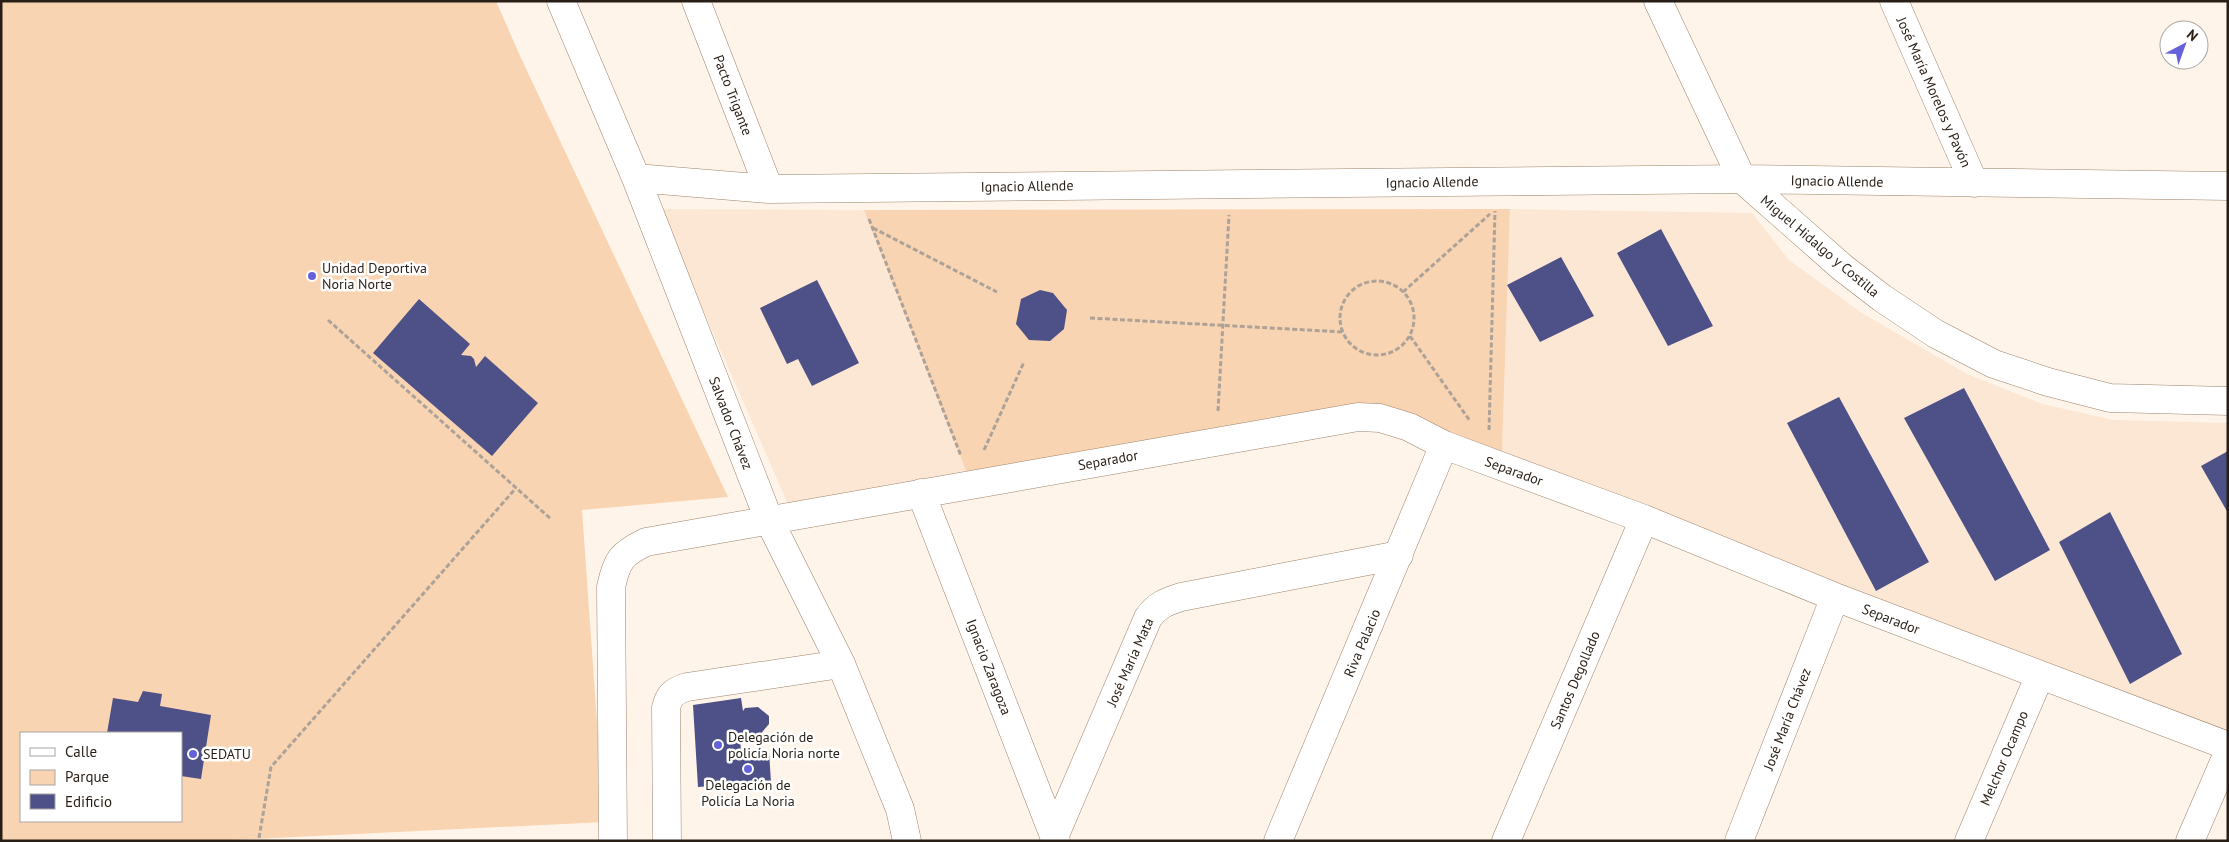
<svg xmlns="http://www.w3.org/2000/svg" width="2229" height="842" viewBox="0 0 2229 842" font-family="'PT Sans',sans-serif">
	<rect width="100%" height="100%" fill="#fff4e9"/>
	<path fill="#fbe7d4" d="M659,209l207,1 104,271 -179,30z
		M1510,209l242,4 37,47 73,53 105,61 75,30 72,16 114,3v314l-726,-285z"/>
	<path fill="#f9d4b2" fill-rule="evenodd" d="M1,1h495l24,55 208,441 -146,13 22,312 -393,19h-210zM21,733h160v88h-160z
		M1510,209l-8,243 -118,-46 -414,75 -106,-271z"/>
	<path fill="#4e5188" d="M1661,229l52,97 -45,20 -51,-93z
		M1561,257l33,59 -54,26 -33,-57z
		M817,280l42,83 -47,23 -14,-27 -11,5 -27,-56z
		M1040,290l13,3 14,17 -3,19 -14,12 -21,-1 -13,-16 5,-25z
		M419,299l51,45 -9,11 10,1 3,3 2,8 9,-11 53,47 -46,53 -119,-103z
		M1964,388l86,162 -55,31 -91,-163z
		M1839,397l90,165 -53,29 -89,-168z
		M2228,451v62l-27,-47z
		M2110,512l72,142 -52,30 -71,-142z
		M143,691l19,3 -2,12 51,9 -10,64 -20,-3v-43h-74l6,-35 25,4z
		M741,698l2,13 2,-3 13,-1 11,9v8l-11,13h-8l-10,-3 1,19 28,-1 2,30 -73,5 -5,-82z"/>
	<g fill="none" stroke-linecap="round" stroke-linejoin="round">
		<defs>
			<path id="minor" d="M561,1l75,177 133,342 72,144 59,145 7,32
				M696,1l73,188
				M1658,1l84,178 101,89 39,30 54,36 58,30 54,18 62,16 118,3
				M1894,1l80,182
				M636,178l133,11 973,-10 486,7
				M921,493l135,348
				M1054,837l94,-219c9,-13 18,-16 33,-21l218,-42
				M613,841l-2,-254c6,-27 10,-33 35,-45l712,-125 22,1 29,9 35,18 200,74 191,78 393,149
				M667,841l-1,-133c3,-13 8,-17 21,-21l154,-23
				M1278,841l166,-396
				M1506,841l138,-322
				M1739,841l96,-244
				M1969,841l71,-166
				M2190,841l38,-88"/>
		</defs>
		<use href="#minor" stroke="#9c836c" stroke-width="29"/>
		<path stroke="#ada298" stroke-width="3" stroke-dasharray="5 2.5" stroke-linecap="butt" d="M869,219l92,237
			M873,228l124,64
			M1340 318a37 37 0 1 1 74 0a37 37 0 1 1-74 0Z
			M1403,292l87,-78
			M1090,318l253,14
			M328,320l223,199
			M1410,336l60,85
			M1218,411l11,-196
			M1489,430l6,-219
			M984,450l40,-88
			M259,838l12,-71 245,-279"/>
		<use href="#minor" stroke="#fff" stroke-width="28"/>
	</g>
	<g fill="#6561da" stroke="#fff" stroke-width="2">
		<circle cx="312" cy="276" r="5"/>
		<circle cx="718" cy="745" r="5"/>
		<circle cx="193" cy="754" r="5"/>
		<circle cx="748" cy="769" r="5"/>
	</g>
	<g text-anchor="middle" stroke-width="5" stroke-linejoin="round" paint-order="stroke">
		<g font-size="14" fill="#281e15" stroke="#fff">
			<text transform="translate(1934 92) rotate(66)" y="5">José María Morelos y Pavón</text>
			<text transform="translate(733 95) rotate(69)" y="5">Pacto Trigante</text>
			<text transform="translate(1837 181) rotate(1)" y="5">Ignacio Allende</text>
			<text transform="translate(1432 182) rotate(-1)" y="5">Ignacio Allende</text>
			<text transform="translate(1027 186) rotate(-1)" y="5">Ignacio Allende</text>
			<text transform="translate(1820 246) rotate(40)" y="5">Miguel Hidalgo y Costilla</text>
			<text transform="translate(731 423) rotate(69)" y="5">Salvador Chávez</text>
			<text transform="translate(1108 460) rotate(-10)" y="5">Separador</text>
			<text transform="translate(1514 471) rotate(20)" y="5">Separador</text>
			<text transform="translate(1891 619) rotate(21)" y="5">Separador</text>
			<text transform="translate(1362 643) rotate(-67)" y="5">Riva Palacio</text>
			<text transform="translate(1130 662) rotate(-66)" y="5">José María Mata</text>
			<text transform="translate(989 667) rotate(69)" y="5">Ignacio Zaragoza</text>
			<text transform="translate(1575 680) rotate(-67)" y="5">Santos Degollado</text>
			<text transform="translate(1787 719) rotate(-69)" y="5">José María Chávez</text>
			<text transform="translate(2004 758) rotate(-67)" y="5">Melchor Ocampo</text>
		</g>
		<g font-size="14" fill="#281e15" stroke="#fff" text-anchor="start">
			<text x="322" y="273">Unidad Deportiva<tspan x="322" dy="16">Noria Norte</tspan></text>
			<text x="728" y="742">Delegación de<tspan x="728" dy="16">policía Noria norte</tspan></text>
			<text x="203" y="759">SEDATU</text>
			<text x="748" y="790" text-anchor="middle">Delegación de<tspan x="748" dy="16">Policía La Noria</tspan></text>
		</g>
	</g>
	<rect width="2229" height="842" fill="none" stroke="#281e15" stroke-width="5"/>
	<rect x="20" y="732" width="162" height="90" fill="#ffffff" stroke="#a9a5a1"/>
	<rect x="30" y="748" width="25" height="8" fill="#ffffff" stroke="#a9a5a1"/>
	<text x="65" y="757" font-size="15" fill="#281e15">Calle</text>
	<rect x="30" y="770" width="25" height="15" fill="#f9d4b2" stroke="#a9a5a1"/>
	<text x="65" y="782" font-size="15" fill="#281e15">Parque</text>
	<rect x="30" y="794" width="25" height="15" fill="#4e5188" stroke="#a9a5a1"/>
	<text x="65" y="807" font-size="15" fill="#281e15">Edificio</text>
	<g transform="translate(2184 45) rotate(41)"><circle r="24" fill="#ffffff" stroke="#a9a5a1"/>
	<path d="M0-4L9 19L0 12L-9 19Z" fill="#6561da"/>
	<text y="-8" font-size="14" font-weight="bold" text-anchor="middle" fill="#281e15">N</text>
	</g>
</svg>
